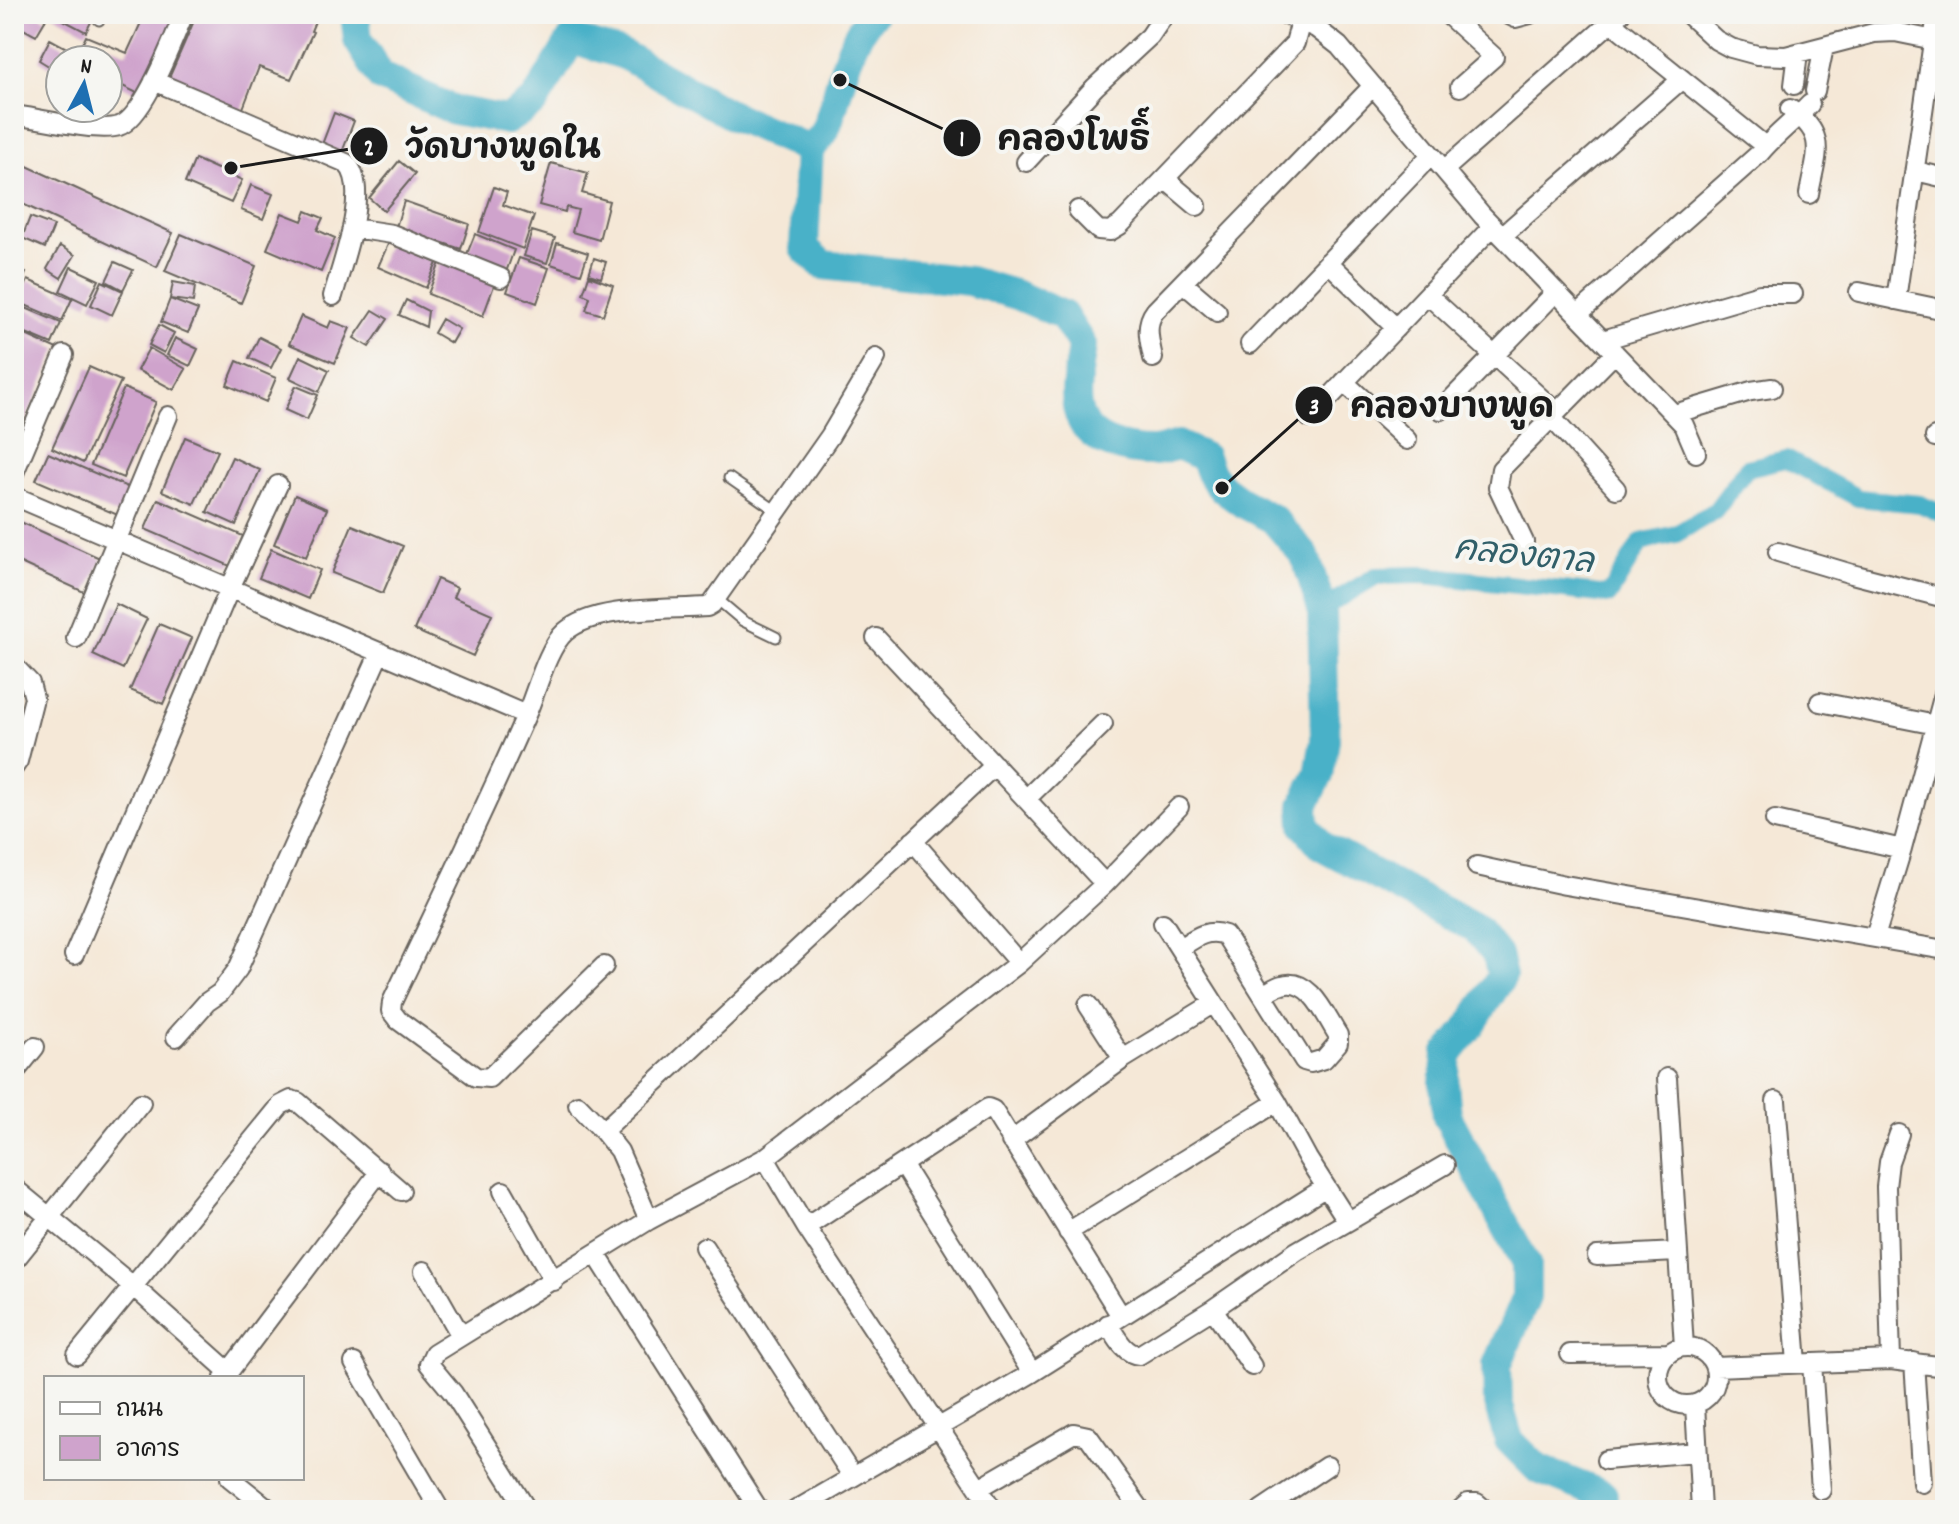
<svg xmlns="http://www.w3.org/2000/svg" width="1959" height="1524" viewBox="0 0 1959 1524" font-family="Dekko,'Playpen Sans Thai',sans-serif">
	<rect width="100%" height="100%" fill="#f6f6f2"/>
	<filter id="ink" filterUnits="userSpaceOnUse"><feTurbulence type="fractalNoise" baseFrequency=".0125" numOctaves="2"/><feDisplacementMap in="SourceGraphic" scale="16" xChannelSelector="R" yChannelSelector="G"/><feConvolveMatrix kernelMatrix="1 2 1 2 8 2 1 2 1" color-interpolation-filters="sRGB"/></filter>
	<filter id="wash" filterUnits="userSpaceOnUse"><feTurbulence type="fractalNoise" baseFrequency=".006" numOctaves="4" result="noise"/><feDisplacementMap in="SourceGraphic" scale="32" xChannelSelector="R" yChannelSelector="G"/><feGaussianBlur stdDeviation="1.8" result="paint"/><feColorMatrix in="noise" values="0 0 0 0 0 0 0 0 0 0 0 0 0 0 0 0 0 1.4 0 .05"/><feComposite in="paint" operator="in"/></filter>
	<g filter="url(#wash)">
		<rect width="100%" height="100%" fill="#f5e8d7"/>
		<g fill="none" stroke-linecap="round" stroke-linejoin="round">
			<path stroke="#4ab1c8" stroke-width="18" d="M1322,609l54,-33 48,-1 185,20 32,-53 35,-8 39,-23 32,-43 39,-9 72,39 62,6 25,11"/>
			<path stroke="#4ab1c8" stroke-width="30" d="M355,14l3,26 23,37 73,33 53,10 27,-18 38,-63 52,16 105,59 80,35 -5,99 19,17 146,16 48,14 46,20 19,30c-2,21 -10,49 -3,69 9,29 47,37 74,37 8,0 17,-4 25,-6l26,12 6,16 12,15 22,16 29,15 32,37 17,53 3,131 -6,35 -15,30 1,21 17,20 154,83 21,26 5,21 -31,49 -24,30 -3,28 3,33 79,148v33l-29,68 1,38 11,37 29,29 65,26 -1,15
				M809,149c6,-6 13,-12 16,-19 16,-38 19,-86 48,-116"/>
		</g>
		<g id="blocks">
			<path fill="#cfa3cc" d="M14,14h24l8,5 -10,17 -22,-12z
				M52,14h43l-9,18z
				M145,14h34l-38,81 -33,-16v-19h-33l11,-24 41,17z
				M197,14h121l-7,17 2,1 -22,47 -32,-12 -17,44 -73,-33z
				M50,39l22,12 -4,9h-8v13l-21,-13z
				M334,113l20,8 -13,34 -20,-8z
				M195,159l47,21 -11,23 -46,-20z
				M14,160l159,73 -16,34 -143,-67z
				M399,161l16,13 -31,37 -15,-13z
				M551,163l37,10 -6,20 27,8 -10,39 -27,-8 6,-22 -12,-3 -1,5 -26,-7z
				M251,185l22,9 -10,25 -22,-9z
				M494,187l13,5 -4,13 31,11 -11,33 -44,-17z
				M404,201l65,23 -8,25 -65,-22z
				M306,211l17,7 -6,12 18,8 -14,34 -54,-23 15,-36 20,8z
				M30,217l24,9 -9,22 -23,-10z
				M532,231l23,7 -8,25 -23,-7z
				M181,234l75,32 -15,37 -76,-32z
				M475,234l39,16 -9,25 -40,-16z
				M389,242l48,21 -11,25 -48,-21z
				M557,243l31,10 -7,21 -30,-10z
				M60,246l15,9 -14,23 -14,-9z
				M519,258l30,10 -12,35 -30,-11z
				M594,258l12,4 -5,16 -12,-4z
				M441,260l55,20 -13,36 -55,-22z
				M115,262l18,8 -10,20 -17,-9z
				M14,267l12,6 -12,24z
				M71,267l28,13 -12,24 -27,-13z
				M589,276l24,9 -10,30 -17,-5 4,-13 -7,-3z
				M28,280l44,19 -10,22 -44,-19z
				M102,281l21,10 -11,24 -21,-10z
				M173,282l22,4 -2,16 -23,-3z
				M170,299l28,11 -10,23 -27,-11z
				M406,300l22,11 -2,16 -27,-12z
				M16,304l45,19 -9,21 -38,-16z
				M373,310l15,9 -19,28 -15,-9z
				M301,316l27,12 3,-7 19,7 -15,35 -46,-19z
				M442,319l17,10 -8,14 -17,-10z
				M159,325l15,8 -10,20 -15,-8z
				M19,332l38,17 -37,84 -6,-2v-87z
				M259,337l22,11 -10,20 -22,-10z
				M175,338l23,11 -8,17 -23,-11z
				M149,348l37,21 -12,21 -37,-20z
				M300,356l29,14 -10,22 -29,-14z
				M237,361l39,17 -10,24 -39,-17z
				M89,367l32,14 -38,82 -31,-15z
				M296,386l22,9 -11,25 -22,-10z
				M124,388l32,14 -33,76 -32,-13z
				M185,437l33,14 -24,53 -32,-13z
				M48,453l84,36 -12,27 -84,-36z
				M232,457l28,13 -24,55 -29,-13z
				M295,495l32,14 -21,48 -32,-13z
				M158,499l85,37 -13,30 -85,-37z
				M14,519l88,40 -16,34 -72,-33z
				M352,525l51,21 -20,47 -51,-20z
				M271,549l49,21 -12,29 -49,-21z
				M437,579l20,9 -4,9 39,17 -19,42 -59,-26z
				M116,604l31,15 -24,50 -30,-14z
				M159,624l33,14 -29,66 -33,-14z"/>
		</g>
	</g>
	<g filter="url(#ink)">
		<use href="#blocks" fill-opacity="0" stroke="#68635d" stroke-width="2"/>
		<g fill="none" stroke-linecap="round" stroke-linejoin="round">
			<defs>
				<path id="lane" d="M99,20l3,-6
					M729,478l49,34
					M717,599l26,22 33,16"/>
				<path id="street" d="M1284,14l32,14 23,18 143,169 202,210 12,28
					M1447,14l47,43 -34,30
					M1507,14l8,4 15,-4
					M1688,14l28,26 15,8 26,7 29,1 88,-23 21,-1 49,10
					M1611,22l154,124
					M154,81l192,82c26,24 -5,103 -13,133
					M1794,85l4,-32
					M1815,91l9,-44
					M1790,109c39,26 26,45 19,85
					M14,115c23,3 86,18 105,11 25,-8 54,-87 65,-112
					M1026,162l69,-75 55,-51 15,-22
					M1444,170l176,-156
					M1916,171l29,7
					M1165,179l32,27
					M1078,210l20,20 12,1 10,-6 175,-182 6,-22
					M353,228l39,6 109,44
					M1502,236l180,-157
					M1328,262l68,66
					M1183,283l34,29
					M1859,292l86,18
					M1428,295l128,117
					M1896,300l41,-286
					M1578,314l182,-161c15,-18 34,-32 50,-49
					M1603,340l157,-46h33
					M1250,344l181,-189
					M1153,358c-3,-16 -9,-33 2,-47l218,-225
					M1344,382l63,58
					M1441,410l115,-118
					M1674,414l77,-23 21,-3
					M1551,417l65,72
					M1310,418l183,-192
					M1935,437l10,2
					M14,473l50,-118
					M14,496l512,219
					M1524,542l-26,-55 3,-18 114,-116
					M1778,552l74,22 93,24
					M76,638l92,-222
					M876,638l229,246
					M14,666l16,17 4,15 -16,63 -4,6
					M1820,702l116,23
					M1027,798l76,-74
					M1775,820l127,29
					M913,841l106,122
					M1477,866l88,19 380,65
					M1163,923l114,179 31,57 39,61
					M1875,937l27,-88 43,-159
					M1180,948c15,-10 27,-20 45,-13l79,126 7,2 13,-4 14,-16v-8c-12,-18 -28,-59 -56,-50 -6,1 -12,6 -18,9
					M74,955l156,-367 48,-103
					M604,966l-115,112 -13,-1 -78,-57 -7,-9 1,-9c45,-95 92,-191 134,-287 10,-22 21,-67 39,-83 30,-27 102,-22 142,-25l5,-3 118,-168 46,-78
					M1088,1005l35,54
					M176,1037l31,-35 13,-9 18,-24 142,-317
					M14,1073l21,-26
					M1667,1078l17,269
					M1776,1101l21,262
					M578,1105l25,26
					M1011,1141l112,-82 91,-56
					M765,1158l41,69 187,283
					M903,1166l129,207
					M14,1188l120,99 95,85
					M503,1191l51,90
					M649,1220l-30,-69 -16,-20 392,-366
					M806,1227l182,-119 5,2 128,206
					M1068,1232l209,-130
					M704,1247l149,230
					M596,1254l163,256
					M1597,1256l80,-4
					M14,1261l127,-158
					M424,1271l37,65
					M1213,1309l39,57
					M1108,1324c8,12 16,30 31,31l74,-46 84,-58 148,-86
					M1658 1376a29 29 0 1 1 58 0a29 29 0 1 1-58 0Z
					M1570,1354l99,-1
					M77,1355l204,-250 10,-5 7,2 103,89
					M1891,1360l-5,-173 3,-25 10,-28
					M1914,1362l8,121
					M354,1363l86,147
					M1812,1363l9,127
					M1715,1367l176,-7 54,7
					M224,1378l156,-207
					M1695,1405l6,105
					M1606,1460l90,-8
					M230,1478l40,32
					M979,1488l95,-55 14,3 53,74
					M527,1510l-74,-117 -24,-29 5,-11 215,-133 116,-62 254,-195 86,-79 74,-77
					M796,1510l236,-137 294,-186
					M1261,1510l66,-44
					M1460,1510l8,-7h9l8,7"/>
			</defs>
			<use href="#lane" stroke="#68635d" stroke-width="13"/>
			<use href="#street" stroke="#68635d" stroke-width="22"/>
			<use href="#lane" stroke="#fff" stroke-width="9"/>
			<use href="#street" stroke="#fff" stroke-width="18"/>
		</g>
	</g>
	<g text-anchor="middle" stroke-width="8" stroke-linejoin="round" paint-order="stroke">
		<g font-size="34" font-style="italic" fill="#315f69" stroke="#f6f6f2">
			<text transform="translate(1524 553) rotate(6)" y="12">คลองตาล</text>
		</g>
	</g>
	<path fill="none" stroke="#1c1c1c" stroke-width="3" d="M840 80L962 138M231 168L369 146M1222 488L1314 405"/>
	<g fill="#1c1c1c" stroke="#f6f6f2" stroke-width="3">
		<circle cx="840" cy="80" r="8"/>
		<circle cx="231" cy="168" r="8"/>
		<circle cx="1222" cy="488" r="8"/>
		<circle cx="962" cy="138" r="20"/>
		<circle cx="369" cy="146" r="20"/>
		<circle cx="1314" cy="405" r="20"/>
	</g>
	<g font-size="24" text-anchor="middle" font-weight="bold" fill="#fff">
		<text x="962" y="146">1</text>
		<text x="369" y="155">2</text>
		<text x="1314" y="414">3</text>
	</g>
	<g font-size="34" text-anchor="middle" font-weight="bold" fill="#1c1c1c" stroke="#f6f6f2" stroke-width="8" stroke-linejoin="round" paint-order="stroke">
		<text x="1074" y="150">คลองโพธิ์</text>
		<text x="503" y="158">วัดบางพูดใน</text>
		<text x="1452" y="417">คลองบางพูด</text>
	</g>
	<rect width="1959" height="1524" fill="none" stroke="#f6f6f2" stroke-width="48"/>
	<rect x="44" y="1376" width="260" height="104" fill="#f6f6f2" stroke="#9f9f9c" stroke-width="2"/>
	<rect x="60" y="1402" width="40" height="12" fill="#ffffff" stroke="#9f9f9c" stroke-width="2"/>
	<text x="116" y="1416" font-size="24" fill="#1c1c1c">ถนน</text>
	<rect x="60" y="1436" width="40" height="24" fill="#cfa3cc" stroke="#9f9f9c" stroke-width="2"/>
	<text x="116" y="1456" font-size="24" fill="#1c1c1c">อาคาร</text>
	<g transform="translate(84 84) rotate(7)"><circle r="38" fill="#f6f6f2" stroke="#9f9f9c" stroke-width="2"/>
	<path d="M0-6L14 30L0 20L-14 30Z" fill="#1f6fb2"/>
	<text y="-12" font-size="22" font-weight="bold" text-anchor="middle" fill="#1c1c1c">N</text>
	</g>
</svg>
